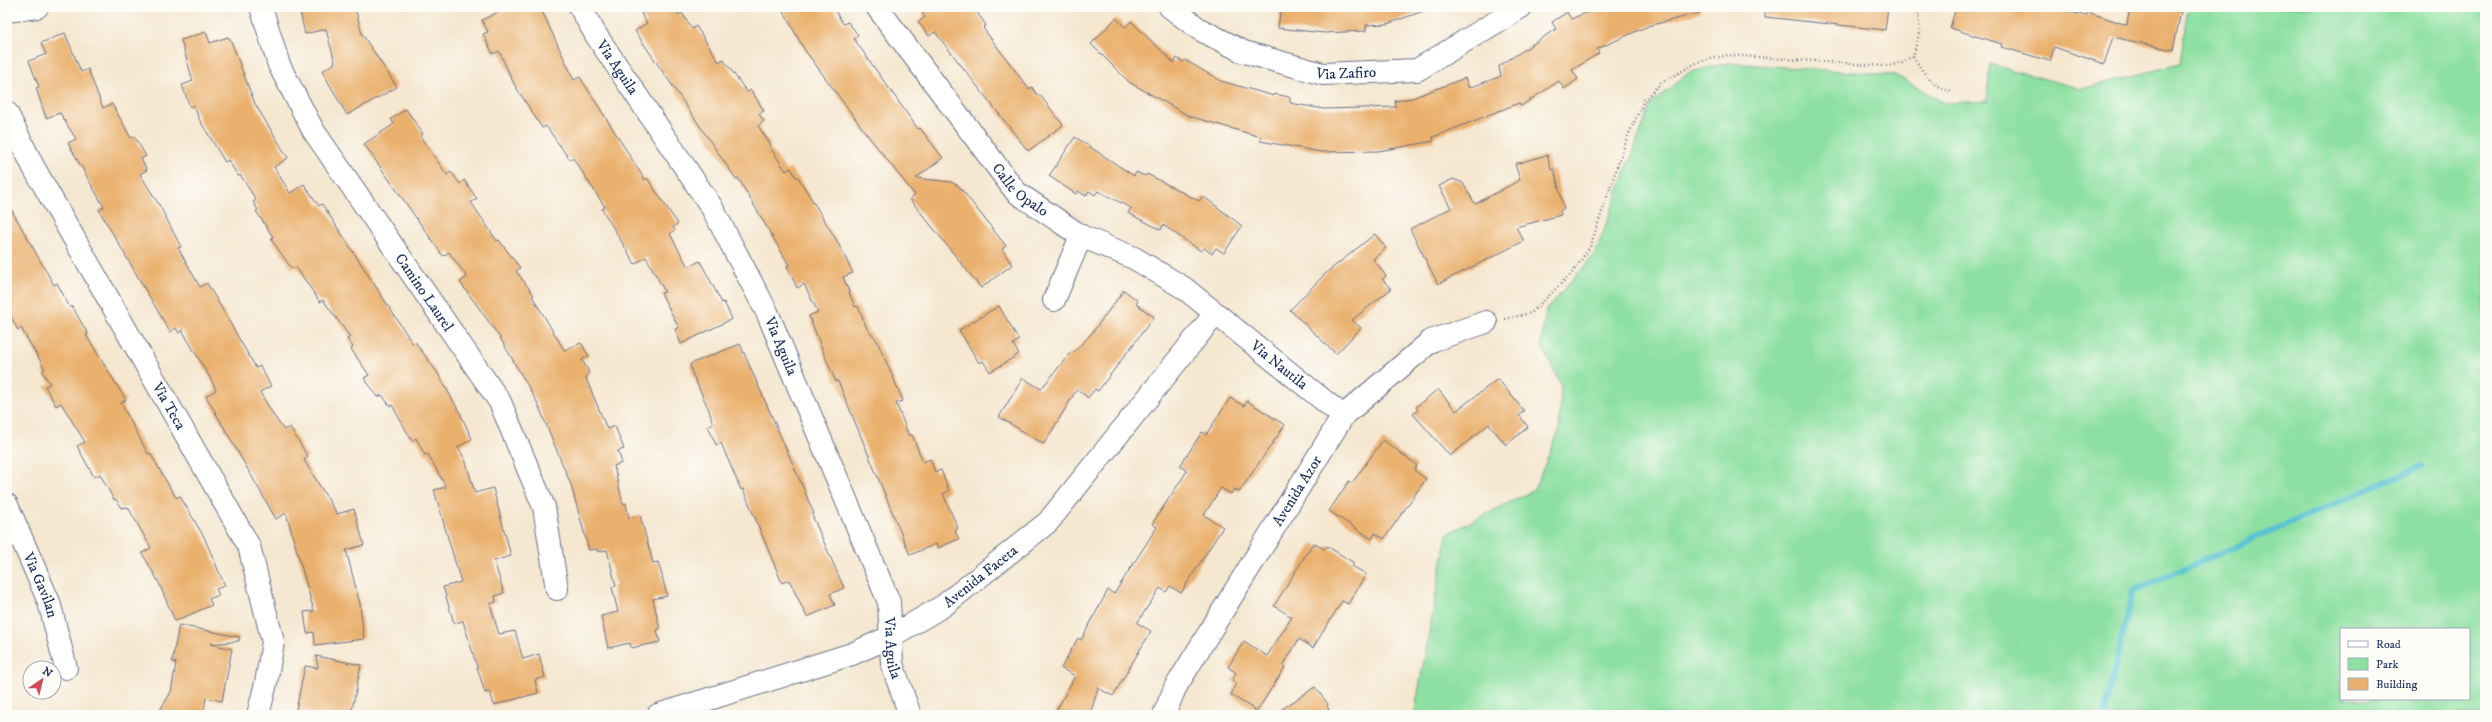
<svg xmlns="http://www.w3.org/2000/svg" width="2492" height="722" viewBox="0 0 2492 722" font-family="'IM FELL DW Pica',serif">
	<rect width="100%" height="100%" fill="#fdfcf7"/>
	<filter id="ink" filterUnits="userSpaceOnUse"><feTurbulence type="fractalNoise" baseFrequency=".025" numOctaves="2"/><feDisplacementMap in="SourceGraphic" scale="8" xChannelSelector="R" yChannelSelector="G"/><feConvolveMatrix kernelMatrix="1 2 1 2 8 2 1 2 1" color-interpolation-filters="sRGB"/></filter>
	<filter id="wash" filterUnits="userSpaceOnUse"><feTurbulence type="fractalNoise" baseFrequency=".012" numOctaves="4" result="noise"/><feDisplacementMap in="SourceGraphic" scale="16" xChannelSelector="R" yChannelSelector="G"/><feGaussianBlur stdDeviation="0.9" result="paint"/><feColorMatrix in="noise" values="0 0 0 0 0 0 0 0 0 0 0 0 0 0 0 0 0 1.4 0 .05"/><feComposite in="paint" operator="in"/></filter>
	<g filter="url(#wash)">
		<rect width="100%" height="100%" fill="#f5e7d0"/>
		<path fill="#8de0a1" stroke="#548880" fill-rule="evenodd" d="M2188,7h297v708h-1071l33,-181 87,-44 25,-59 2,-46 -20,-41 5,-34 49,-56 56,-150 39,-32 38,-9 167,12 50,28 42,-2 3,-37 91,25 99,-25zM2341,629h128v70h-128z"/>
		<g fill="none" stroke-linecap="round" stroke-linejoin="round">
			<path stroke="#58c3d3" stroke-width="6" d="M2104,715l29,-124 289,-125"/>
		</g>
		<g id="blocks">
			<path fill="#eab06d" d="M299,7h56l7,27 35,53 -50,28 -25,-44 13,-8 -9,-34 -21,5z
				M509,7h31l34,73 6,-3 65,103 2,-2 31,46 -5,3 2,3 -5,4 18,33 12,-6 22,42 2,-1 8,17 -51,25 -6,-15 4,-1 -18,-35 4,-1 -19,-35 -11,7 -33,-55 3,-2 -32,-49 -3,2 -24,-34 -4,2 -28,-44 -15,-33 -6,3 -10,-20 5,-2 -6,-12z
				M652,7h21l6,8 3,-2 10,16 4,-3 23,36 4,-3 24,33 4,-2 13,21 -5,3 5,7 -6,5 13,19 -2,1 17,25 5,-3 5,9h2l39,64 16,32 -10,4 12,30 3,-1 9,23 9,10 17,38 10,24 -7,2 13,33 3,-1 11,27 7,-3 5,13 6,-2 8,21 -6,3 15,34 -3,3 4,8 -21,9 -2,-4 -26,11 -72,-174 -2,1 -10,-23 -17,-43 9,-4 -14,-28 -7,4 -10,-22 2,-1 -51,-87 -2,1 -101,-148 12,-8 -6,-9z
				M781,7h52l10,17 5,-2 10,13 -4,4 64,90 2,-1 23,30 -27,20 35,4 8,4 47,60 -4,3 10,16 -31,23 -71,-89 5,-4 -50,-63 -61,-83z
				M931,7h42l13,18 -3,3 46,61 3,-2 6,9 2,-1 23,30 -35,26 -93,-119 -6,4 -11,-14 7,-5 -3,-3z
				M1281,7h147l1,2 -42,15 -21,1v6l-42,2 -46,-5z
				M1599,7h100l1,6 -52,13 -51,23 2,4 -27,17 6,9 -14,10 -5,-8 -38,25 -2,-3 -86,34 1,4 -55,10 -58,1 -61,-11 1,-4 -72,-21 -60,-34 -38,-38 25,-26 9,9 6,-6 43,42 3,-5 6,4 2,-2 36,21 53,15v-2l16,3v6l34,6 72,-2 -1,-6 17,-3 53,-20 4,10 32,-12 -2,-10 57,-37 -4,-7 15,-10 4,7z
				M1765,7h123l-3,23 -120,-13z
				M1956,7h97l33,9 1,-4 40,13 3,-18h52l-9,43 -60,-13 -9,27 -50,-17 -4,14 -49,-14 1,-3 -52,-16z
				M206,32l4,11 18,-6 3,4 24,63 33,54 -14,9 16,26 14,-9 15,22 3,-2 91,140 2,-2 22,30 23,41 12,26 -14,8 7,12 10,34 18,-5 18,68 -17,5 10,32 -9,3 1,6 -6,2 9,30 16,-3 8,28 16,-5 6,23 -10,3 3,13 -44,12 -4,-14 -5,2 -22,-72 -9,2 -11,-36 18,-5 -27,-92 12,-3 -18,-33 -3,1 -9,-17 -4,3 -20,-36 -2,1 -8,-11 -4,2 -14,-19 5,-3 -18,-26 2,-2 -6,-8 3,-2 -27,-37 -3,2 -24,-35 -4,2 -21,-30 2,-2 -17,-26 2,-1 -5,-8 3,-2 -15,-24h-3l-10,-16 -3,2 -26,-43 -5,-14 -4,2 -8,-22 11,-4 -12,-41z
				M65,33l16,39 7,-3 15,39 9,-4 19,34 3,-2 12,20 -5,3 6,11 -7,4 21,34 20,39 -3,1 22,39 7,-4 49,85 4,-2 11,20 -11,6 14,24 10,14 6,-3 18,30 -4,3 33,54 17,-5 10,36 -18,5 14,54 4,35 -49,6 -1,-13 -7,1 -3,-21 10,-1 -28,-98 -10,6 -70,-123 10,-6 -6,-12 -28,-48 -3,3 -3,-5 -6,4 -71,-122 5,-3 -36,-64 8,-4 -16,-26 -14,5 -10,-30 3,-1 -10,-26 17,-7 -5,-11z
				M406,109l17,25 -3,2 27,39 4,-3 9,12 4,-4 13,19 -6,3 26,39 2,-1 21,28 -4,3 18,24 -2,1 32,54 17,-7 8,13 -7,4 7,12 -3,6 21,51 8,-3 9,23 -6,2 4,12 -8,3 9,38 3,-1 3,15 11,-3 13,48 5,-1 3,10 6,24 -14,3 7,30 -3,1 3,12 -29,6 -1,-5 -22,5 -7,-32 17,-4 -6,-25 4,-1 -9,-36 -9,2 -1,-3 -8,1 -18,-65 -34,-83 -38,-66 -39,-54 7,-5 -18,-25 -6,4 -79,-112 30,-20 -3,-5z
				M1075,137l59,39 2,-4 9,4 2,-2 52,27 4,-5 39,30 -18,27 -8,-5 -4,6 -8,-6 -3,3 -38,-26 -2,5 -33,-17 3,-5 -33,-17 -3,4 -6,-4 -3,5 -8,-5 -2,3 -27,-18z
				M1547,155l4,15 3,-1 10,39 -4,3 1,4 -45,12 8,14 -86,43 -28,-55 41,-21 -12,-22 14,-7 10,4 12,21 45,-24 -5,-16z
				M7,202l47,83 3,-2 13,25 2,-2 16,28 -2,1 40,65 -5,3 27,51 2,-1 26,45 4,-2 24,41 21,49 -9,3 3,6 -10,4 3,6 -37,16 -17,-40 -16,-28 9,-5 -23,-41 -7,1 -5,-9 -2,1 -14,-26 -6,3 -17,-31 8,-4 -24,-39 -5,3 -11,-20 5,-2 -8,-13 3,-2 -24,-41 -3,2 -11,-20z
				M1375,234l11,14 -13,11 13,17 -4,3 9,10 -39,31 9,8 -25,26 -46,-44 36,-37z
				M1124,290l14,11 -2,3 18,13 -56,74 -3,-2 -7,9 -11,-9 -33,55 -45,-27 24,-39 18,11 30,-37 2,1 19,-20z
				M999,306l20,34 -6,4 6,10 -29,18 -7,-11 -4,2 -20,-33z
				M740,344l62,141 12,29 -2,1 32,73 -14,6 5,11 -28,12 -18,-37 -7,3 -39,-94 -2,1 -20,-47 -5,2 -8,-19 5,-2 -4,-14 -17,-37 -2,-9z
				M1498,379l26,32 -5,4 9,12 -22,18 -17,-21 -39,32 -37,-42 5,-4 -2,-3 22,-18 18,22z
				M1230,398l14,8 3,-5 38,24 -46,67 -5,-3 -3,5 -10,-6 -17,27 19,12 -42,66 -11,-7 -4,6 -6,-4 -23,35 14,8 -38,65 -15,-8 -8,27h-36l21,-39 -14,-8 17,-30 3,2 27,-50 6,4 43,-67 -5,-3 35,-53 -7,-5 22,-34 4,3z
				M1383,440l34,25 -3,5 12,9 -42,60 -9,-6 -3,6 -43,-28 20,-30 3,2z
				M1313,543l11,6 3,-3 27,17 -2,3 14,8 -18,30 -6,-3 -29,47 -14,-9 -16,27 2,1 -28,44 -26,-16 5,-12 -4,-2 4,-8 -8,-6 16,-26 23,15 25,-39 -18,-11z
				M179,625l60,12v4l-28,3 21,5 -10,52 -16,-3 -3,17h-46l14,-23 5,-29 -4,-1z
				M316,656l45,9 -10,50h-56l10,-49 13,2z
				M1315,687l13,17 -1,2 5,9h-59z"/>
		</g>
	</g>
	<g filter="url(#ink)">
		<use href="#blocks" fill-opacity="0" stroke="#676f86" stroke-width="1"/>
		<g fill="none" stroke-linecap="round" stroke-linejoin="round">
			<defs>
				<g id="minor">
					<path id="s1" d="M261,7l18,58 34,65 187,272 44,105 13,82"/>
					<path id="s2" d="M580,7l16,28 115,171 56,106 122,290 3,62 18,51"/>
					<path id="s3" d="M877,7l139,185 65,44 53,22 50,30 159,128"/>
					<path id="s4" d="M1170,7l29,22 45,23 79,22 94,-4 104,-63"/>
					<path d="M7,11l30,-4"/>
					<path id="s5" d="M7,113l27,55 215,378 24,96 -7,41 -8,32"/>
					<path d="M1054,300l27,-64"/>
					<path id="s6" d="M7,505l42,97 17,66"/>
					<path id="s7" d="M658,715l194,-61 38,-17 53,-31 105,-84 167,-208"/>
					<path id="s8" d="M1164,715l11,-27 168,-272 88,-75 55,-19"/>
				</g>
			</defs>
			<use href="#minor" stroke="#676f86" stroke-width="24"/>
			<path stroke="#676f86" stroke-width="2.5" stroke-dasharray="1 3" stroke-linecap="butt" d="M1913,56c11,18 19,30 39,36
				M1505,319l26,-6 42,-41 17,-25 37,-109 17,-38 17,-17 37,-21 30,-7 157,11 17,-3 11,-7 7,-26 -3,-23"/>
			<use href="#minor" stroke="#fff" stroke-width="22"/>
		</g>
	</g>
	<g text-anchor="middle" stroke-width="3.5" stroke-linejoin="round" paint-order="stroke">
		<g font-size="15" fill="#1b2f5e" stroke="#fdfcf7">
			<text dy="5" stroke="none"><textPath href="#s2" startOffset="71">Via Aguila</textPath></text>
			<text dy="5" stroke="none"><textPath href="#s4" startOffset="192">Via Zafiro</textPath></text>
			<text dy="5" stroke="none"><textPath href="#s3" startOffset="233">Calle Opalo</textPath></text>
			<text dy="5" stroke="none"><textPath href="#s1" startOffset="331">Camino Laurel</textPath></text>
			<text dy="5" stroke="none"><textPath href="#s2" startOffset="395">Via Aguila</textPath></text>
			<text dy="5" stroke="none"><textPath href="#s3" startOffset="548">Via Nautila</textPath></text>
			<text dy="5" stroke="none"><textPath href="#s5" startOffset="335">Via Teca</textPath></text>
			<text dy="5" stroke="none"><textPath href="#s8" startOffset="261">Avenida Azor</textPath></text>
			<text dy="5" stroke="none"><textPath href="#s7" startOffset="354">Avenida Faceta</textPath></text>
			<text dy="5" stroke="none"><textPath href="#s6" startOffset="87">Via Gavilan</textPath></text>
			<text dy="5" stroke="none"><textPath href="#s2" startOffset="719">Via Aguila</textPath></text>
		</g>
	</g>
	<rect width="2492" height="722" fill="none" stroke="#fdfcf7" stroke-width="24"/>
	<rect x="2340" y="628" width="130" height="72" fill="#fdfcf7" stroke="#a3aaba"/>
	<rect x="2348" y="641" width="20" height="6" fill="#ffffff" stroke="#a3aaba"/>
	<text x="2376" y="648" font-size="12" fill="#1b2f5e">Road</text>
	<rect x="2348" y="658" width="20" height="12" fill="#8de0a1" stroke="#a3aaba"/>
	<text x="2376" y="668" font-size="12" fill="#1b2f5e">Park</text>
	<rect x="2348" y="678" width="20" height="12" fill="#eab06d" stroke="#a3aaba"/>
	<text x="2376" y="688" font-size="12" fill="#1b2f5e">Building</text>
	<g transform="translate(42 680) rotate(35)"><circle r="19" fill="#fdfcf7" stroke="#a3aaba"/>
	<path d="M0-3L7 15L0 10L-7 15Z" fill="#d1495b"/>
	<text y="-6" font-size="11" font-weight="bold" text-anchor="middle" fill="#1b2f5e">N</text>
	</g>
</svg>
